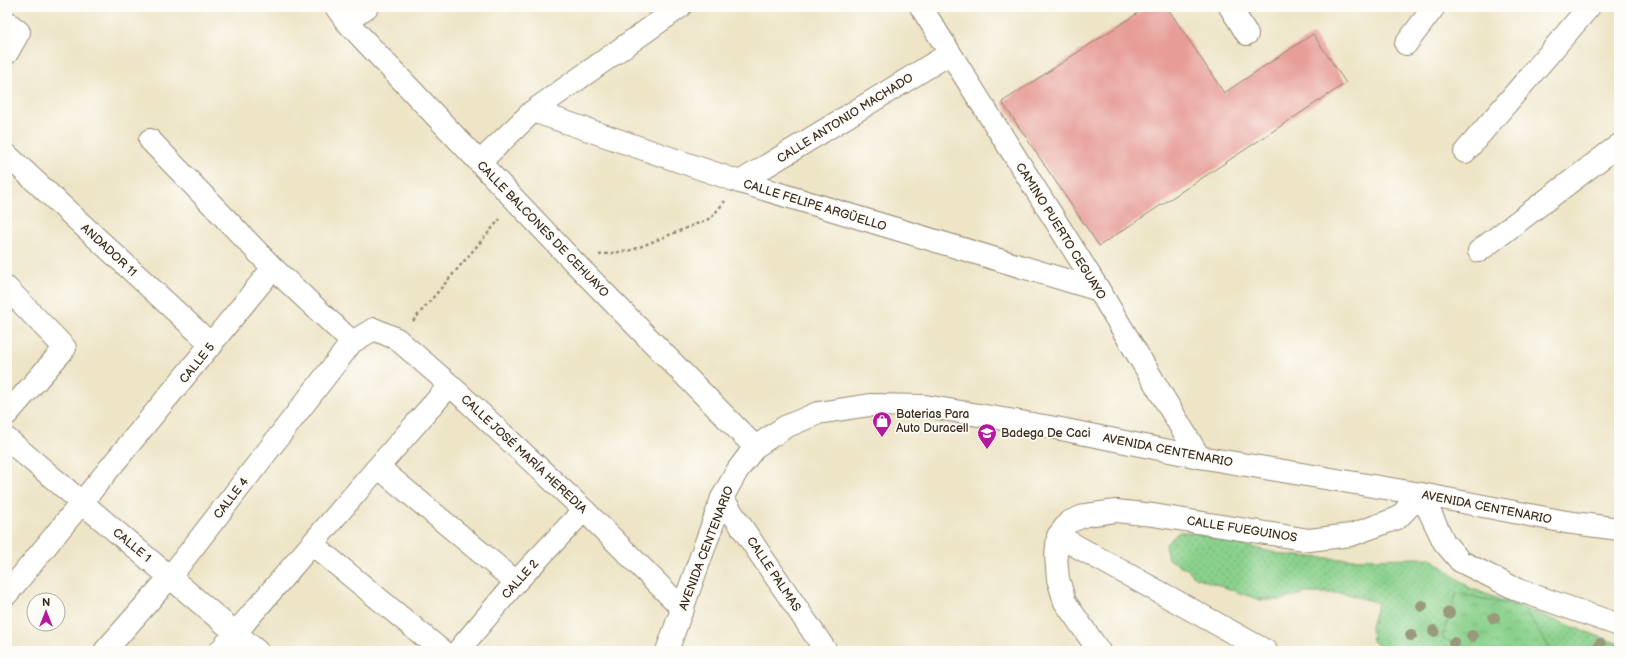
<svg xmlns="http://www.w3.org/2000/svg" width="1626" height="658" viewBox="0 0 1626 658" font-family="'Balsamiq Sans',sans-serif">
	<defs>
		<pattern id="grass-dots" width="8" height="8" patternUnits="userSpaceOnUse"><rect width="8" height="8" fill="#8ad18c"/><path d="M2 2h.1M6 6h.1" fill="none" stroke="#72aa72" stroke-width="1.8" stroke-linecap="round"/></pattern>
		<pattern id="park-crowns" width="20" height="18" patternUnits="userSpaceOnUse"><rect width="20" height="18" fill="#8ad18c"/><path d="M2 6a3 3 0 1 1 6 0M12 15a3 3 0 1 1 6 0" fill="none" stroke="#72aa72"/></pattern>
	</defs>
	<rect width="100%" height="100%" fill="#fdfcf7"/>
	<filter id="ink" filterUnits="userSpaceOnUse"><feTurbulence type="fractalNoise" baseFrequency=".025" numOctaves="2"/><feDisplacementMap in="SourceGraphic" scale="8" xChannelSelector="R" yChannelSelector="G"/><feConvolveMatrix kernelMatrix="1 2 1 2 8 2 1 2 1" color-interpolation-filters="sRGB"/></filter>
	<filter id="wash" filterUnits="userSpaceOnUse"><feTurbulence type="fractalNoise" baseFrequency=".012" numOctaves="4" result="noise"/><feDisplacementMap in="SourceGraphic" scale="16" xChannelSelector="R" yChannelSelector="G"/><feGaussianBlur stdDeviation="0.9" result="paint"/><feColorMatrix in="noise" values="0 0 0 0 0 0 0 0 0 0 0 0 0 0 0 0 0 1.4 0 .05"/><feComposite in="paint" operator="in"/></filter>
	<g filter="url(#wash)">
		<rect width="100%" height="100%" fill="#eee5c7"/>
		<path fill="url(#grass-dots)" stroke="#627e55" d="M1179,532h11l94,23 57,4 90,-1 39,30 149,56v7h-233l-14,-10 -1,-15 7,-23 -34,-10h-39l-24,7h-21l-65,-23 -8,-8 -19,-10 -3,-14z"/>
		<path fill="url(#park-crowns)" stroke="#627e55" d="M1457,593l66,15 29,43h-78l-32,-13z"/>
		<g id="blocks">
			<path fill="#e79c97" d="M1147,7h20l57,86 89,-59 33,49 -247,163 -97,-144z"/>
		</g>
	</g>
	<g filter="url(#ink)">
		<use href="#blocks" fill-opacity="0" stroke="#948872" stroke-width="1"/>
		<g fill="none" stroke-linecap="round" stroke-linejoin="round">
			<defs>
				<path id="minor" d="M336,7l10,14 225,238 184,188
					M921,7l178,283 100,167
					M1230,7l17,27
					M346,21l21,-14
					M7,22l12,10 -12,21
					M1406,44l28,-37
					M533,111l207,71 359,108
					M150,140l123,128 79,74
					M1465,152l124,-145
					M7,155l205,190
					M480,162l53,-51 147,-104
					M740,182l209,-128
					M1479,251l140,-106
					M7,288l58,60 -58,66
					M7,439l250,212
					M378,467l138,115
					M722,498l104,153
					M1058,536l208,115
					M312,544l130,107
					M7,594l266,-326
					M105,651l65,-74 182,-235 22,-13 23,10 53,46 134,125 99,99
					M220,651l158,-184 72,-82
					M458,651l58,-69 68,-72
					M1099,651l-34,-49 -7,-23 -2,-23 2,-20 11,-14 17,-7 30,-4 37,4 156,25 42,-5 47,-17 23,-24 23,48 16,19 58,29 101,35"/>
				<path id="major" d="M667,651l55,-153 15,-27 18,-24 30,-20 33,-14 52,-8 55,1 131,22 143,29 222,37 145,28 53,7"/>
			</defs>
			<use href="#minor" stroke="#948872" stroke-width="24"/>
			<use href="#major" stroke="#948872" stroke-width="24"/>
			<path stroke="#948872" stroke-width="2.5" stroke-dasharray="3 3" stroke-linecap="butt" d="M599,255l33,-5 79,-32 14,-17
				M413,321l87,-102"/>
			<use href="#minor" stroke="#fff" stroke-width="22"/>
			<use href="#major" stroke="#fff" stroke-width="22"/>
		</g>
		<g fill="#999a7c">
			<circle cx="1422" cy="606" r="6"/>
			<circle cx="1449" cy="613" r="6"/>
			<circle cx="1494" cy="618" r="6"/>
			<circle cx="1434" cy="631" r="6"/>
			<circle cx="1411" cy="635" r="6"/>
			<circle cx="1472" cy="636" r="6"/>
			<circle cx="1454" cy="643" r="6"/>
			<circle cx="1600" cy="644" r="6"/>
		</g>
	</g>
	<defs>
		<symbol id="shop-pin" viewBox="-11 -11 22 30"><path d="M0 17L-7.5 6A9.5 9.5 0 1 1 7.5 6Z" fill="#b5179e" stroke="#fdfcf7"/><path d="M-5-2.5h2.3a2.7 3.5 0 0 1 5.4 0H5L5.5 6h-11ZM-1.5-2.5h3a1.5 2.3 0 0 0-3 0Z" fill="#fff"/></symbol>
		<symbol id="school-pin" viewBox="-11 -11 22 30"><path d="M0 17L-7.5 6A9.5 9.5 0 1 1 7.5 6Z" fill="#b5179e" stroke="#fdfcf7"/><path d="M0-5L7-2L0 1L-7-2ZM-4 1L0 2.5L4 1V4Q0 6-4 4Z" fill="#fff"/></symbol>
	</defs>
	<g fill-rule="evenodd">
		<use href="#shop-pin" x="871" y="410" width="22" height="30"/>
		<use href="#school-pin" x="976" y="422" width="22" height="30"/>
	</g>
	<g text-anchor="middle" stroke-width="3.5" stroke-linejoin="round" paint-order="stroke">
		<g font-size="12" fill="#3b2a1e" stroke="#fdfcf7">
			<text transform="translate(845 118) rotate(-32)" y="4">CALLE ANTONIO MACHADO</text>
			<text transform="translate(815 205) rotate(17)" y="4">CALLE FELIPE ARGÜELLO</text>
			<text transform="translate(543 229) rotate(46)" y="4">CALLE BALCONES DE CEHUAYO</text>
			<text transform="translate(1061 231) rotate(58)" y="4">CAMINO PUERTO CEGUAYO</text>
			<text transform="translate(109 250) rotate(43)" y="4">ANDADOR 11</text>
			<text transform="translate(197 363) rotate(-51)" y="4">CALLE 5</text>
			<text transform="translate(1168 450) rotate(11)" y="4">AVENIDA CENTENARIO</text>
			<text transform="translate(524 454) rotate(43)" y="4">CALLE JOSÉ MARÍA HEREDIA</text>
			<text transform="translate(231 498) rotate(-52)" y="4">CALLE 4</text>
			<text transform="translate(1487 507) rotate(11)" y="4">AVENIDA CENTENARIO</text>
			<text transform="translate(1242 529) rotate(9)" y="4">CALLE FUEGUINOS</text>
			<text transform="translate(132 545) rotate(40)" y="4">CALLE 1</text>
			<text transform="translate(706 548) rotate(-69)" y="4">AVENIDA CENTENARIO</text>
			<text transform="translate(774 574) rotate(56)" y="4">CALLE PALMAS</text>
			<text transform="translate(520 579) rotate(-48)" y="4">CALLE 2</text>
		</g>
		<g font-size="12" fill="#3b2a1e" stroke="#fdfcf7" text-anchor="start">
			<text x="896" y="418">Baterias Para<tspan x="896" dy="14">Auto Duracell</tspan></text>
			<text x="1001" y="437">Badega De Caci</text>
		</g>
	</g>
	<rect width="1626" height="658" fill="none" stroke="#fdfcf7" stroke-width="24"/>
	<g transform="translate(46 612)"><circle r="19" fill="#fdfcf7" stroke="#afa8a0"/>
	<path d="M0-3L7 15L0 10L-7 15Z" fill="#b5179e"/>
	<text y="-6" font-size="11" font-weight="bold" text-anchor="middle" fill="#3b2a1e">N</text>
	</g>
</svg>
